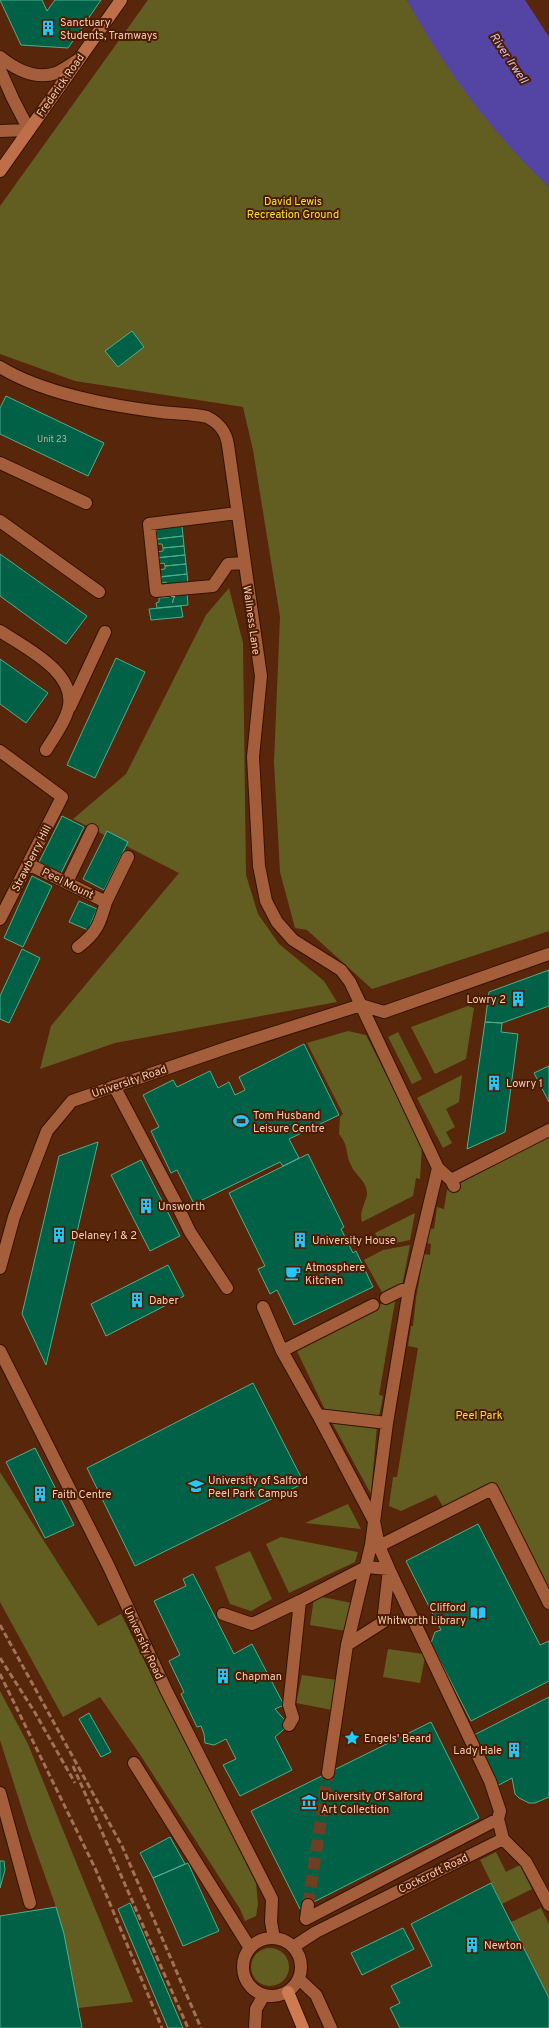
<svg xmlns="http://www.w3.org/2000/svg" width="549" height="2028" viewBox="0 0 549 2028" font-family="Overpass,sans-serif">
	<rect width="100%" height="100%" fill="#58260a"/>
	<path fill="#625e22" d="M148,0h259c39,68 85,132 142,187v744l-177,58 -65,-59 -12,-2 -15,-56 -6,-110 6,-145 -27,-167 -10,-43 -168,-26 -75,-27v-148z
		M229,588l14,55 3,232 12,39 21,30 45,37 13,21 -222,41 -75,26 11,-43 128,-153 -106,-54 53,-45 80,-159z
		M468,1006l6,2 -8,51 -31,15 -24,-47z
		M348,1031l18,4 56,111 -2,33 -4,-1 -3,18 -51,26c-3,-10 3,-18 5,-27 1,-14 -12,-19 -16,-30 -6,-12 -2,-19 -12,-31l1,-17 3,-3 -36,-71z
		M398,1032l24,47 -10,5 -24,-47z
		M462,1075l-3,27 -13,7 9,18 -9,5 6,11 -9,5 -26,-50z
		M549,1137v457l-55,-109 -49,25 -9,-15 -35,16 -12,-5 4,-29h4l21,-129 -10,-2 3,-20h2l3,-28 8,-44 6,1 1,-11 -5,-1 3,-15 5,1 3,-22 7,2 3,-19 3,-2z
		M415,1213l-5,27 -28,6 -7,-13z
		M410,1245l-8,41 -18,10 -20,-36 19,-10z
		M396,1296l-17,99 4,1 -4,21 -54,-7 -28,-59 1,-3z
		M331,1421l46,5 -6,68z
		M0,1472l98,154 23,-12 135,269 2,21 -2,12 -11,5 -5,-12 -99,-153 -41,-59 -37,20 -63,-115z
		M348,1504l13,25 -56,-6z
		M281,1537l77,15 -3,10 -66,31 -23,-49z
		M250,1551l22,48 -21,12 -21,-7 -15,-37z
		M317,1596l35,7 -6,28 -36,-6 4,-27z
		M388,1649l35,5 2,3 -5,26 -37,-6z
		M302,1675l35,5 -5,30 -36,-7z
		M0,1691l28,53 105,258 -55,6 -22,-101 -28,-79 -28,-88z
		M496,1852l10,20 14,-7 12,24 -30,15 -22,-44z
		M541,1908l8,16v74l-38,-76z
		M251 1967a19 19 0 1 1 38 0a19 19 0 1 1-38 0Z"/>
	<path fill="#5445a5" d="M407,0h118l24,37v150c-57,-54 -105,-118 -142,-187z"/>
	<path fill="#016146" stroke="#51ae8b" d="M0,0h42l5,11 8,-11h46l-33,48 -47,-3z
		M132,331l12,16 -26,20 -13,-16z
		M6,396l98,47 -16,33 -88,-42v-26z
		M182,526l1,10 -26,3 -1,-10z
		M183,536l1,10 -21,2 -1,-4h-4l-1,-5z
		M184,546l1,9 -30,3v-6l8,-1v-3z
		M0,554l87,62 -21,28 -66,-48z
		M185,555l1,9 -21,2 -1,-3 -8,1 -1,-6z
		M186,564l1,10 -30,3v-7l8,-1v-3z
		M187,574l1,10 -21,2 -1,-4 -4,1 -1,-6z
		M187,591l1,14 -31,3 -1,-5 3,-1v-4l10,-1v-4z
		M181,606l2,11 -32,3 -2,-11z
		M116,658l29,14 -50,106 -28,-13z
		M0,659l48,34 -22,30 -26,-19z
		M62,816l22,11 -24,48 -22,-11z
		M107,831l21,11 -24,48 -21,-11z
		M32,876l20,10 -29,61 -19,-9z
		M79,901l18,8 -9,21 -19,-8z
		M22,949l18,9 -31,65 -9,-4v-23z
		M549,970v36l-47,17 -17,-1 4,-30z
		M485,1022l17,1 -1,9 17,2 -13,98 -38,17z
		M304,1044l35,71 -50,24 10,19 -16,8 -3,-4 -86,42 -17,-34 -6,3 -20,-42 8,-4 -16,-32 30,-15 4,7 33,-16 8,17 11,-6 6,13 10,-5 -6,-13z
		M549,1066v36l-15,-29z
		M98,1142l-52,223 -24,-51 37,-158z
		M308,1154l36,73 -3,2 12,24 3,-2 17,36 -79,38 -17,-35 -7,4 -12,-25 7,-3 -36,-73z
		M141,1160l39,76 -30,15 -39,-76z
		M168,1265l16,31 -78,40 -15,-32z
		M253,1383l51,100 -169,83 -48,-98z
		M35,1448l39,77 -29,13 -39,-76z
		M478,1524l62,121 9,-4v40l-78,40 -40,-78 4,-11 6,-2 -35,-69z
		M193,1574l41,80 18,-10 32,61 -9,4 14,16 -14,12 17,33 -52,26 -17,-31 13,-6 -10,-20 -12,6 -9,-2 -1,-9 -3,-8 -4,1 -16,-33 3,-2 -15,-31 11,-6 -26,-54 32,-15 -3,-7z
		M549,1697v100l-14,6h-6l-10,-5 -4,-4 -3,-16 -15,8 -25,-50z
		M89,1713l22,39 -10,5 -22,-38z
		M431,1722l48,96 -179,91 -49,-98z
		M170,1837l15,27 -32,14 -13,-25z
		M0,1861h4l1,9 -5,18z
		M188,1863l31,68 -36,15 -30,-68z
		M491,1883l58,115v30h-149l-10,-20 10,-5 -9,-17 41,-20 -21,-42z
		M130,1903l53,125h-15l-50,-119z
		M56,1907l8,27 18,94h-82v-112z
		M403,1928l11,21 -52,26 -11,-22z"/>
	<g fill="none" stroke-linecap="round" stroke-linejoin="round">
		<path stroke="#6f3f24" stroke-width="12" stroke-dasharray="12 6" stroke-linecap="butt" d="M308,1905l20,-132"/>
		<defs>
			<path id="minor" d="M0,57c15,12 36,23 56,16 7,-3 15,-9 22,-13
				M0,70l13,29 16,31 -29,1
				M0,367c42,26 112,39 161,45 16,2 31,1 46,5 12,6 19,14 21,28l33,231 -8,81 6,109 7,35 11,21 16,18 48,30 9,12 88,186 13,12 3,6
				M0,463l86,40
				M237,513l-88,11 7,67 57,-5 15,-22 16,-1
				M0,521l99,71
				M0,631c24,16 79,42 68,79 -4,14 -14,27 -22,40
				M70,707l35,-75
				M0,751l62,46 -62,122
				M28,864l78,38 22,-45
				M67,882l25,-52
				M78,947c19,-14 22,-24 28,-45
				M361,1005l23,7 165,-58
				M114,1086l62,117 14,29 37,56
				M451,1180l98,-50
				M0,1268l14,-51 33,-86 25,-30 157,-54 132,-42
				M386,1298l16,-8h7
				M263,1307l19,44 36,64 56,106 5,25 10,23 101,212 10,30 -2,8 5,20
				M0,1351l108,214 58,125 106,209 -1,23 3,16
				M282,1351l91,-46
				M318,1415l69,8
				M379,1546l113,-57 57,114
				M223,1614l29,10 48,-23
				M347,1645l24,-100 16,-122 22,-133 29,-122
				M289,1725l4,-7 -4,-13 11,-104 66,-34 23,2 -6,53 -36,23 -19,128
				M134,1763l116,185
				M0,1793l30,110
				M308,1905l-2,14 192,-100
				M243 1967a29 29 0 1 1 58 0a29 29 0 1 1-58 0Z
				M293,1947l23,-15 187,-93 23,23 23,43
				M299,1979l17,16 15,33
				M255,2028l1,-19 8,-14"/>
			<path id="major" d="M0,171l121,-171"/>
			<path id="highway" d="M288,1992l15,36"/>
		</defs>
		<use href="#minor" stroke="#351302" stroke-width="14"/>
		<use href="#major" stroke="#351302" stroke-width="14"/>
		<use href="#highway" stroke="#351302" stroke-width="14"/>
		<use href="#minor" stroke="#a45e3b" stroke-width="12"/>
		<use href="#major" stroke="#be6f49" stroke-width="12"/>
		<use href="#highway" stroke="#cf7b52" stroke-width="12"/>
		<path stroke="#9f725a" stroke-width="3" stroke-dasharray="6 3" stroke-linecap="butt" d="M0,1625l122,221 79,182
			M0,1658l34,53 41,72
			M0,1674l95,194 67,160
			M73,1766l115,262"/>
	</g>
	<defs>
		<symbol id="building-bare" viewBox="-9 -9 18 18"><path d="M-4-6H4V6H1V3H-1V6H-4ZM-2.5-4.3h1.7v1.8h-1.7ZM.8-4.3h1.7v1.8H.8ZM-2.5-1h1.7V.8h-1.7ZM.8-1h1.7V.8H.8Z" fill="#22c9fd" stroke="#4d1c00" stroke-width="2.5" paint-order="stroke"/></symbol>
		<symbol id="stadium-bare" viewBox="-9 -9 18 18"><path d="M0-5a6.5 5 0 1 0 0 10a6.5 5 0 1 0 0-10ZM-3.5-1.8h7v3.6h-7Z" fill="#22c9fd" stroke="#4d1c00" stroke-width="2.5" paint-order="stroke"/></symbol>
		<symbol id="cafe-bare" viewBox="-9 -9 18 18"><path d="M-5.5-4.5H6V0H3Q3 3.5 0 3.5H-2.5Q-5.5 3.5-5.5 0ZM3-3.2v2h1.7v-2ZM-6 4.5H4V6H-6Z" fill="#22c9fd" stroke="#4d1c00" stroke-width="2.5" paint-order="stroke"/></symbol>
		<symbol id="university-bare" viewBox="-9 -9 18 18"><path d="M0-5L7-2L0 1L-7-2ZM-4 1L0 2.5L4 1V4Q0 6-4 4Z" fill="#22c9fd" stroke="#4d1c00" stroke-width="2.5" paint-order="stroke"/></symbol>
		<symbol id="library-bare" viewBox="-9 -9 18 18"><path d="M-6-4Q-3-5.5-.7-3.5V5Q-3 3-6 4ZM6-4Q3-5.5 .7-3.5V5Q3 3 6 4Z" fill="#22c9fd" stroke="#4d1c00" stroke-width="2.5" paint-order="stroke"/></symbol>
		<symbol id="sight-bare" viewBox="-9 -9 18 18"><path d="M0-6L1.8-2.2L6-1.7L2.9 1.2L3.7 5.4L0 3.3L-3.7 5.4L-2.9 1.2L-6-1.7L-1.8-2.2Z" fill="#22c9fd" stroke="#4d1c00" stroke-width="2.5" paint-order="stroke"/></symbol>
		<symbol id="museum-bare" viewBox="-9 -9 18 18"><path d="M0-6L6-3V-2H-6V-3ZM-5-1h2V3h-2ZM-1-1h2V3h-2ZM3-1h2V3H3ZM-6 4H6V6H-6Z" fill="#22c9fd" stroke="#4d1c00" stroke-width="2.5" paint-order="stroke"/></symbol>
	</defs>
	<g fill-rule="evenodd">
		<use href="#building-bare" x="37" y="17" width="22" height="22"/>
		<use href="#building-bare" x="507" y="988" width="22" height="22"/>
		<use href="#building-bare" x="483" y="1072" width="22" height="22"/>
		<use href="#stadium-bare" x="230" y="1110" width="22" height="22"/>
		<use href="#building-bare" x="135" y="1195" width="22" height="22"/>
		<use href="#building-bare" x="48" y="1224" width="22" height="22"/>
		<use href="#building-bare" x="289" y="1229" width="22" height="22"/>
		<use href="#cafe-bare" x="282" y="1262" width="22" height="22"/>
		<use href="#building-bare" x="126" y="1289" width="22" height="22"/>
		<use href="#university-bare" x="185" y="1475" width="22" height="22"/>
		<use href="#building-bare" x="29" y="1483" width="22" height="22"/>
		<use href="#library-bare" x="467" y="1602" width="22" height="22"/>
		<use href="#building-bare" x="212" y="1665" width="22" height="22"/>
		<use href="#sight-bare" x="341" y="1727" width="22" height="22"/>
		<use href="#building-bare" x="503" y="1739" width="22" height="22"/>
		<use href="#museum-bare" x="298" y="1791" width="22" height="22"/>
		<use href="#building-bare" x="461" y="1934" width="22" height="22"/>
	</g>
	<g text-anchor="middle" stroke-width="4" stroke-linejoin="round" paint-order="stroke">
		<g font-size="9" fill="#b6b09c">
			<text x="52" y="442">Unit 23</text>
			<text x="173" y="603">7</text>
		</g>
		<g font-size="11" fill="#f3cbb8" stroke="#4d1c00" text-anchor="start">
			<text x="60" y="26">Sanctuary<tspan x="60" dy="13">Students, Tramways</tspan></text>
			<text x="506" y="1003" text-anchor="end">Lowry 2</text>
			<text x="506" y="1087">Lowry 1</text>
			<text x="253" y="1119">Tom Husband<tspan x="253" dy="13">Leisure Centre</tspan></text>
			<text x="158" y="1210">Unsworth</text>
			<text x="71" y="1239">Delaney 1 &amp; 2</text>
			<text x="312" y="1244">University House</text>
			<text x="305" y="1271">Atmosphere<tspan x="305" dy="13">Kitchen</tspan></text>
			<text x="149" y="1304">Daber</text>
			<text x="208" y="1484">University of Salford<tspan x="208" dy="13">Peel Park Campus</tspan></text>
			<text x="52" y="1498">Faith Centre</text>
			<text x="466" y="1611" text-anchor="end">Clifford<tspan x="466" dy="13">Whitworth Library</tspan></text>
			<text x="235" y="1680">Chapman</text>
			<text x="364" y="1742">Engels' Beard</text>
			<text x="502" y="1754" text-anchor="end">Lady Hale</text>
			<text x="321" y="1800">University Of Salford<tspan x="321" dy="13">Art Collection</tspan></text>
			<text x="484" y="1949">Newton</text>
		</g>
		<g font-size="11" fill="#f3cbb8" stroke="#4d1c00">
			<text transform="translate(60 85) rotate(-55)" y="4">Frederick Road</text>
			<text transform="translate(252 620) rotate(82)" y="4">Wallness Lane</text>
			<text transform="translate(31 858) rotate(-63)" y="4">Strawberry Hill</text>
			<text transform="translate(68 883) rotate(26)" y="4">Peel Mount</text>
			<text transform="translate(129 1081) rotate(-19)" y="4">University Road</text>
			<text transform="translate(144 1643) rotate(65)" y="4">University Road</text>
			<text transform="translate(433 1873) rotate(-26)" y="4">Cockcroft Road</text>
		</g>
		<g font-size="11" fill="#ece231" stroke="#4d1c00">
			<text x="293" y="205">David Lewis<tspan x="293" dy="13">Recreation Ground</tspan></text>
			<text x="479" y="1419">Peel Park</text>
		</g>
		<g font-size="12" font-style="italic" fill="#c5c3f7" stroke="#4d1c00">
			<text transform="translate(509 58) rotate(56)" y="4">River Irwell</text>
		</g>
	</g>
</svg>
